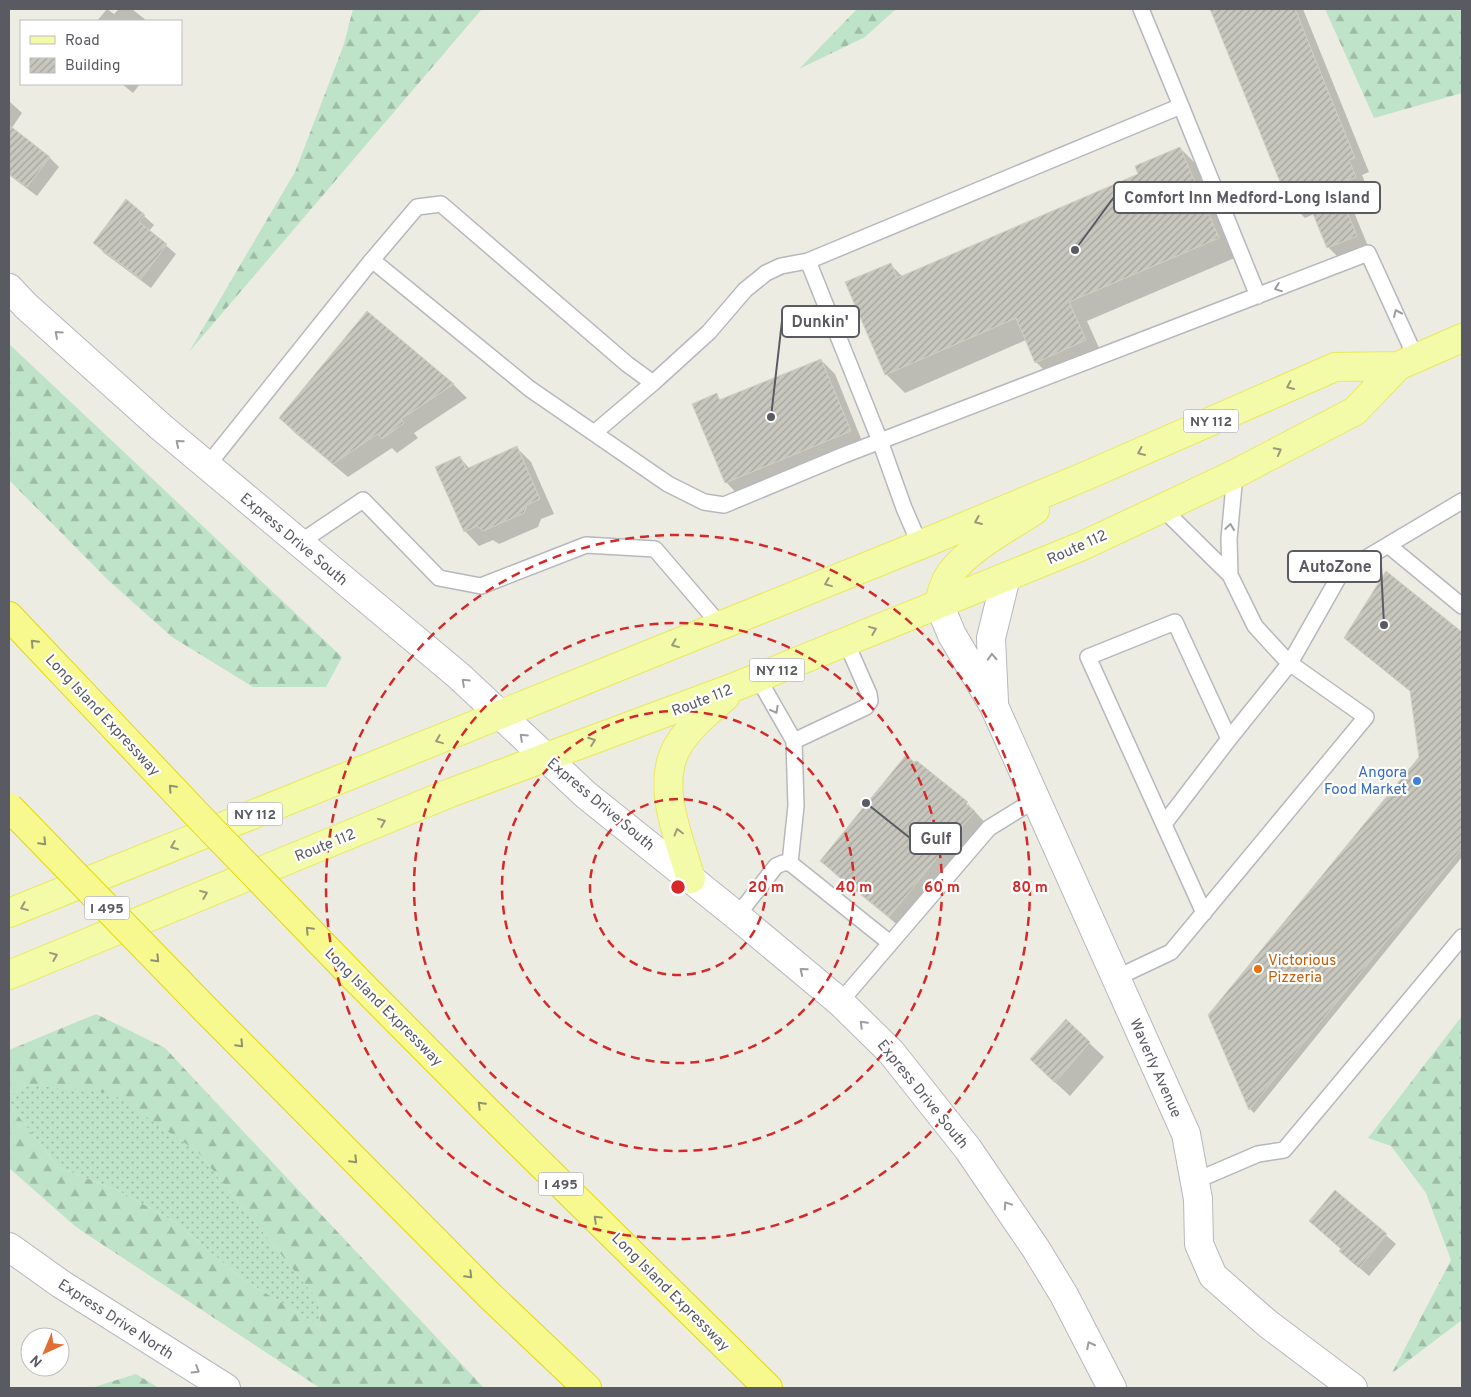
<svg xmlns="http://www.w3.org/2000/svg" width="1471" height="1397" viewBox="0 0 1471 1397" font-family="Overpass,sans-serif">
	<defs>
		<pattern id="grass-dots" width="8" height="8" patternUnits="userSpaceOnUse" patternTransform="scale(1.25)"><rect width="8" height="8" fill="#bfe3c8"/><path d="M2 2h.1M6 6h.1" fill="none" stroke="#9ebba6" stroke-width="1.8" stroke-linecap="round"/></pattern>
		<pattern id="forest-firs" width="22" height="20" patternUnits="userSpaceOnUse" patternTransform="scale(1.25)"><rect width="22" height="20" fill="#bfe3c8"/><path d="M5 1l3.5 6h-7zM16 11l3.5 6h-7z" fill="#9ebba6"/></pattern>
		<pattern id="building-hatch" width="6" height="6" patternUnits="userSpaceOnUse" patternTransform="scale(1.25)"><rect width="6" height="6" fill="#c7c7be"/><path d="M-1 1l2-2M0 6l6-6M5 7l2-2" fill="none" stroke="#a5a59e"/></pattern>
	</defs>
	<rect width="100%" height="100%" fill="#ecece2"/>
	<path fill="url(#grass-dots)" d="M27,1085l84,7 87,60 120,148 3,27 -80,-49 -66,-56 -56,-31 -61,-24 -49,-63v-9z"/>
	<path fill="url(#forest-firs)" d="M353,9h129l-293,343 106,-180 49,-128z
		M857,9h39l-31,28 -66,32z
		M1325,9h137v84l-88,25z
		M9,344l333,313 -16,30h-73l-81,-50 -64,-57 -99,-100z
		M96,1014l69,34 319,340h-164l-244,-161 -67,-59v-64l49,63 61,24 56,31 66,56 80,49 -3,-27 -120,-148 -87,-59 -84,-8 -18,10v-45z
		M1462,1016v304l-70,53 59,-113 -25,-67 -35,-47 -23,-8z
		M136,1374l23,14h-68z"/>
	<path fill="#0003" d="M107,9l7,5 5,-5h13l15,12h-50z
		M1212,9h91l66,163 -7,3 7,17 -20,8 21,51 -28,10 -14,-14 -14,-33 -9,4 -15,-15z
		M122,84h18l-7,9z
		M9,101l13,12 -11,16 39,29 9,9 -22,29 -28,-21z
		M1180,148l19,19 38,90 -150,64 17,38 -49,22 -19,-19 -10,-22 -121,53 -19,-19 4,-110 13,13 237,-102z
		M144,216l10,9 -5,6 27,23 -25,34 -47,-35 -9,-10z
		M821,360l14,14 29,72 -124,51 -14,-15 -10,-87 6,6z
		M453,384l14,14 -53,35 4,5 -21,15 -5,-5 -44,29 -53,-44 -15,-15z
		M517,448l14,14 23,52 -13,5 -3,8 -39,17 -6,-4 -14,6 -14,-15 -5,-73 10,11z
		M1386,573l76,61v223l-208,256 -4,-4 170,-351 -8,-66z
		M968,804l21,23 -85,103 -68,-55 -14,-14 141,-51z
		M1066,1021l38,36 -34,39 -24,-22z
		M1335,1191l61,53 -27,32 -29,-25 2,-1z"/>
	<path fill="url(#building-hatch)" stroke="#d1d0c0" d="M1210,9h85l60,149 -6,2 7,17 -20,8 21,51 -30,12 -21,-51 -17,7z
		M9,125l41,32 -23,30 -18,-13z
		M1180,147l39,91 -150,64 17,38 -51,23 -19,-45 -131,57 -40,-93 46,-19 6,15 241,-104 -3,-8z
		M126,199l19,16 -6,7 28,22 -26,35 -48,-36z
		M367,311l87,73 -53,35 3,4 -22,16 -5,-5 -44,30 -54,-46z
		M821,359l30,72 -126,52 -33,-79 25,-11 2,7z
		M517,446l23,53 -13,6 -3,8 -41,18 -6,-5 -13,6 -29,-65 25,-11 6,13z
		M1386,571l76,61v216l-213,262 -41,-95 211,-258 -9,-66 -66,-53z
		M906,755l8,7 3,-1 51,41 -2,2 9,7 -86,106 -69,-56z
		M1066,1019l24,23 -35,41 -25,-24z
		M1335,1190l52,44 -28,34 -20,-17 2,-2 -32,-28z"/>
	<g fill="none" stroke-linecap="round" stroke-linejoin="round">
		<defs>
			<path id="lane" d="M1141,9l40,97
				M372,260l45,-53 24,-3 186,160 26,19 -59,50
				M653,383l56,-51 36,-42 21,-17 15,-7 27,-5
				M207,466l165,-206 158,129 138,95 36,18 20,3 120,-50 524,-202 48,105
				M299,543l64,-43 76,78 42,8 105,-41 69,4 66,77
				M920,545l-16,-37 -24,-67 -72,-180 373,-155 77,190
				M1388,545l74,61
				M1230,575l-1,-36 6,-65
				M758,678l36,63 2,65 -6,57
				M794,741l72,-34 4,-6 -1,-7 -23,-52
				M1164,824l65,-85
				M1204,913l-116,-256 87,-35 54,117 61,-76 51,-90 121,-72
				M737,916l39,-50 7,-3h7l100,80
				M1116,978l55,-26 195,-235 -78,-55 -33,-36 -25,-51 -69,-68
				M840,1002l149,-174 47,-29
				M1195,1181l63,-27 26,-4 178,-213"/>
			<path id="street" d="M939,604l13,31 42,71 192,428 12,65 1,45 14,32 55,48 85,64
				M994,702l-3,-64 15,-61"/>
			<path id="secondary" d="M9,288l17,18 135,121 298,249 127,119 151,121 103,86 51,50 77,97 68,100 28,46 48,93
				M9,1247l52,37 165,104"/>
			<path id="primary" d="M939,604c2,-11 5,-21 11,-30 19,-26 58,-46 85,-64
				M691,879c-12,-41 -37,-97 -12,-135 12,-19 30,-33 46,-47
				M9,913l911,-368 168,-70 247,-108 63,-1 64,-28
				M9,975l441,-182 287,-107 345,-140 153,-72 120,-63 43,-45"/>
			<path id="highway" d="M9,616l51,54
				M355,978l132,133 281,277
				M206,1010l281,283 100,95"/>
		</defs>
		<use href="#lane" stroke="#b7b8be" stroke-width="18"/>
		<use href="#street" stroke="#b7b8be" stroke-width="30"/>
		<use href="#secondary" stroke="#b7b8c0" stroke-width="30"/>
		<use href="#primary" stroke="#ebe85c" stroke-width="30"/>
		<use href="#highway" stroke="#e4d90a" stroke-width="30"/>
		<use href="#lane" stroke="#fff" stroke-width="15"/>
		<use href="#street" stroke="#fff" stroke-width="28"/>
		<use href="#secondary" stroke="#fff" stroke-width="28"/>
		<use href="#primary" stroke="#f3fba8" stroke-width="28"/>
		<use href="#highway" stroke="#f7f88d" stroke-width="28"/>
		<defs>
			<path id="highway-bridge" d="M60,670l145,153 150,155
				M9,807l197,203"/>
		</defs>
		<use href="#highway-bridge" stroke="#e4d90a" stroke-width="30" stroke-linecap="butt"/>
		<use href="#highway-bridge" stroke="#f7f88d" stroke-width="28"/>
	</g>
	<defs><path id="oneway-chevron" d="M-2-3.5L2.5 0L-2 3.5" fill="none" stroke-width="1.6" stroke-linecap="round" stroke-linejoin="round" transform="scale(1.25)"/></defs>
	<g stroke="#9c9da1">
		<use href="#oneway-chevron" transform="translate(1278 288) rotate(159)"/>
		<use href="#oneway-chevron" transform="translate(1397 313) rotate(-114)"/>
		<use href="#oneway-chevron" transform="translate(58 334) rotate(-138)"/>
		<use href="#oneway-chevron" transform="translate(179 443) rotate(-140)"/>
		<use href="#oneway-chevron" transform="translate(1230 527) rotate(-82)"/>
		<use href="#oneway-chevron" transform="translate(992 657) rotate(-93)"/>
		<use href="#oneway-chevron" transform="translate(465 682) rotate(-137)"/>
		<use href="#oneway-chevron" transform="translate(775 710) rotate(61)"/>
		<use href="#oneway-chevron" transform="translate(523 737) rotate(-137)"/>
		<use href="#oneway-chevron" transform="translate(803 971) rotate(-140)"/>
		<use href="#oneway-chevron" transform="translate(863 1024) rotate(-135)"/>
		<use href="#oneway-chevron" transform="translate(1007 1205) rotate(-124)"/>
		<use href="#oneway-chevron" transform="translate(1090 1345) rotate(-117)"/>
		<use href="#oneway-chevron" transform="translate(196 1370) rotate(32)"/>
	</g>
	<g stroke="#979b7e">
		<use href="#oneway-chevron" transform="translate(1290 386) rotate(156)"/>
		<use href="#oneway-chevron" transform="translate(1278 451) rotate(-28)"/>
		<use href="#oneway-chevron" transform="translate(1141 452) rotate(156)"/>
		<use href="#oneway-chevron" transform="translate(978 521) rotate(157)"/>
		<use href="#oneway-chevron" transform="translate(828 583) rotate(158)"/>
		<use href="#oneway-chevron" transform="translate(873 630) rotate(-22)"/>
		<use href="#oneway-chevron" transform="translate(675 644) rotate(158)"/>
		<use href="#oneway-chevron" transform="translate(439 740) rotate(158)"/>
		<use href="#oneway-chevron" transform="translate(592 741) rotate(-20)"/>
		<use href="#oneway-chevron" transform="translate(382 822) rotate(-22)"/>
		<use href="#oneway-chevron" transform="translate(678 832) rotate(-105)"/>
		<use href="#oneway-chevron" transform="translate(174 846) rotate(158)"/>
		<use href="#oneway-chevron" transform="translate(204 894) rotate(-22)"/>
		<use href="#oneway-chevron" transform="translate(24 907) rotate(158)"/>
		<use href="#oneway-chevron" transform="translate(54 956) rotate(-22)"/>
	</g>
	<g stroke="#919271">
		<use href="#oneway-chevron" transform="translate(34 643) rotate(-133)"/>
		<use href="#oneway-chevron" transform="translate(172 788) rotate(-133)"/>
		<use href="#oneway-chevron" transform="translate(43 842) rotate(46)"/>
		<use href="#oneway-chevron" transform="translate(309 930) rotate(-134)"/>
		<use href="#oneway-chevron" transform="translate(156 959) rotate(46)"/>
		<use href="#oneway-chevron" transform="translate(240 1044) rotate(46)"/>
		<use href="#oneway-chevron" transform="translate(481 1105) rotate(-135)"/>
		<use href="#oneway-chevron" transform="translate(354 1160) rotate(45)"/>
		<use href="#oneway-chevron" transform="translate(597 1219) rotate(-136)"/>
		<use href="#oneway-chevron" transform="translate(469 1275) rotate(45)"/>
	</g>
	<g fill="none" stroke="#d62828" stroke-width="2.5" stroke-dasharray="9 6">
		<circle cx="678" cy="887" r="88"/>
		<circle cx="678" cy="887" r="176"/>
		<circle cx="678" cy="887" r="264"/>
		<circle cx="678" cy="887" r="352"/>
	</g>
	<circle fill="#3f7fe0" stroke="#fff" stroke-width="2" cx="1417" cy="781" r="5"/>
	<circle fill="#e8710a" stroke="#fff" stroke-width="2" cx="1258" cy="969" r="5"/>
	<g text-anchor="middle" stroke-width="4.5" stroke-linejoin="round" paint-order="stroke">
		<g fill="#fff" stroke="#8c8c91" stroke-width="1">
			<rect x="1183.5" y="409.5" width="55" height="23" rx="4"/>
			<rect x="749.5" y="658.5" width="55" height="23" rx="4"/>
			<rect x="227.5" y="802.5" width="55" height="23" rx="4"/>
			<rect x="84.5" y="896.5" width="45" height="23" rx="4"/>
			<rect x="538.5" y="1172.5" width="45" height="23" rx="4"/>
		</g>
		<g font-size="14" font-weight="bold" fill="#5a5b62">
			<text x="1211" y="426">NY 112</text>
			<text x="777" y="675">NY 112</text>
			<text x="255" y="819">NY 112</text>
			<text x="107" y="913">I 495</text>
			<text x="561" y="1189">I 495</text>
		</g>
		<g font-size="15" fill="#5a5b62" stroke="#fff">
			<text transform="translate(294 539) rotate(40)" y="5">Express Drive South</text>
			<text transform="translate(1077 547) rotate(-24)" y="5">Route 112</text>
			<text transform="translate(702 700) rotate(-21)" y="5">Route 112</text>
			<text transform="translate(103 715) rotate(47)" y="5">Long Island Expressway</text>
			<text transform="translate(601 804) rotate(40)" y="5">Express Drive South</text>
			<text transform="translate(325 845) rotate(-22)" y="5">Route 112</text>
			<text transform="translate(384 1007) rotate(45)" y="5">Long Island Expressway</text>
			<text transform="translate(1156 1068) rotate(66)" y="5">Waverly Avenue</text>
			<text transform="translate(923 1094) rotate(51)" y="5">Express Drive South</text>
			<text transform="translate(671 1292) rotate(45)" y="5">Long Island Expressway</text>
			<text transform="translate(116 1319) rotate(33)" y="5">Express Drive North</text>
		</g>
		<g font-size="15" fill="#366cbe" stroke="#fff" text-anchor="end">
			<text x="1407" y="777">Angora<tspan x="1407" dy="17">Food Market</tspan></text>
		</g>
		<g font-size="15" fill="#c56008" stroke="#fff" text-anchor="start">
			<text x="1268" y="965">Victorious<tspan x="1268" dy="17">Pizzeria</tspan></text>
		</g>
	</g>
	<circle cx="678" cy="887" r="8" fill="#d62828" stroke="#fff" stroke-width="2.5"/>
	<g font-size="15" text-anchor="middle" font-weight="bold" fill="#d62828" stroke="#fff" stroke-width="4.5" stroke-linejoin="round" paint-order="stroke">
		<text x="766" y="892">20 m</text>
		<text x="854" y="892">40 m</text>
		<text x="942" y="892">60 m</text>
		<text x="1030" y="892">80 m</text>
	</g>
	<path fill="none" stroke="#5a5b62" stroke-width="2" d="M1075 250L1114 197M771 417L782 321M1384 625L1381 566M866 803L910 838"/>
	<g fill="#5a5b62" stroke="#fff" stroke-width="2">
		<circle cx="1075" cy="250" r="5"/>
		<circle cx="771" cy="417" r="5"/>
		<circle cx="1384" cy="625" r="5"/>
		<circle cx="866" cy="803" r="5"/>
	</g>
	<g fill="#fff" stroke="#5a5b62" stroke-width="2">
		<rect x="1114" y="182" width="266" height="31" rx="5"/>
		<rect x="782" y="306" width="77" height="31" rx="5"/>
		<rect x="1288" y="551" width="93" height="31" rx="5"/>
		<rect x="910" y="823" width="51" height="31" rx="5"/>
	</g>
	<g font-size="16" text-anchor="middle" font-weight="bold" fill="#5a5b62">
		<text x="1247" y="203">Comfort Inn Medford-Long Island</text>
		<text x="820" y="327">Dunkin'</text>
		<text x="1335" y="572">AutoZone</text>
		<text x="936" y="844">Gulf</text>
	</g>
	<rect width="1471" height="1397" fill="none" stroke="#5a5b62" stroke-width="20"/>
	<rect x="20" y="20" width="162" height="65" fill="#ffffff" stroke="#bdbdc0"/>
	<rect x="30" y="36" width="25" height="8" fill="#f3fba8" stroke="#bdbdc0"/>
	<text x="65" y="45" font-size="15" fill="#5a5b62">Road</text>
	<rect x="30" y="58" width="25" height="15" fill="url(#building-hatch)" stroke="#bdbdc0"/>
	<text x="65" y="70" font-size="15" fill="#5a5b62">Building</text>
	<g transform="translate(45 1352) rotate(224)"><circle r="24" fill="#ffffff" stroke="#bdbdc0"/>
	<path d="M0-4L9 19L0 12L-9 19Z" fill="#e16e33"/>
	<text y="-8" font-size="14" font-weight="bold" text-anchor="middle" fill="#5a5b62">N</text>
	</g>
</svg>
